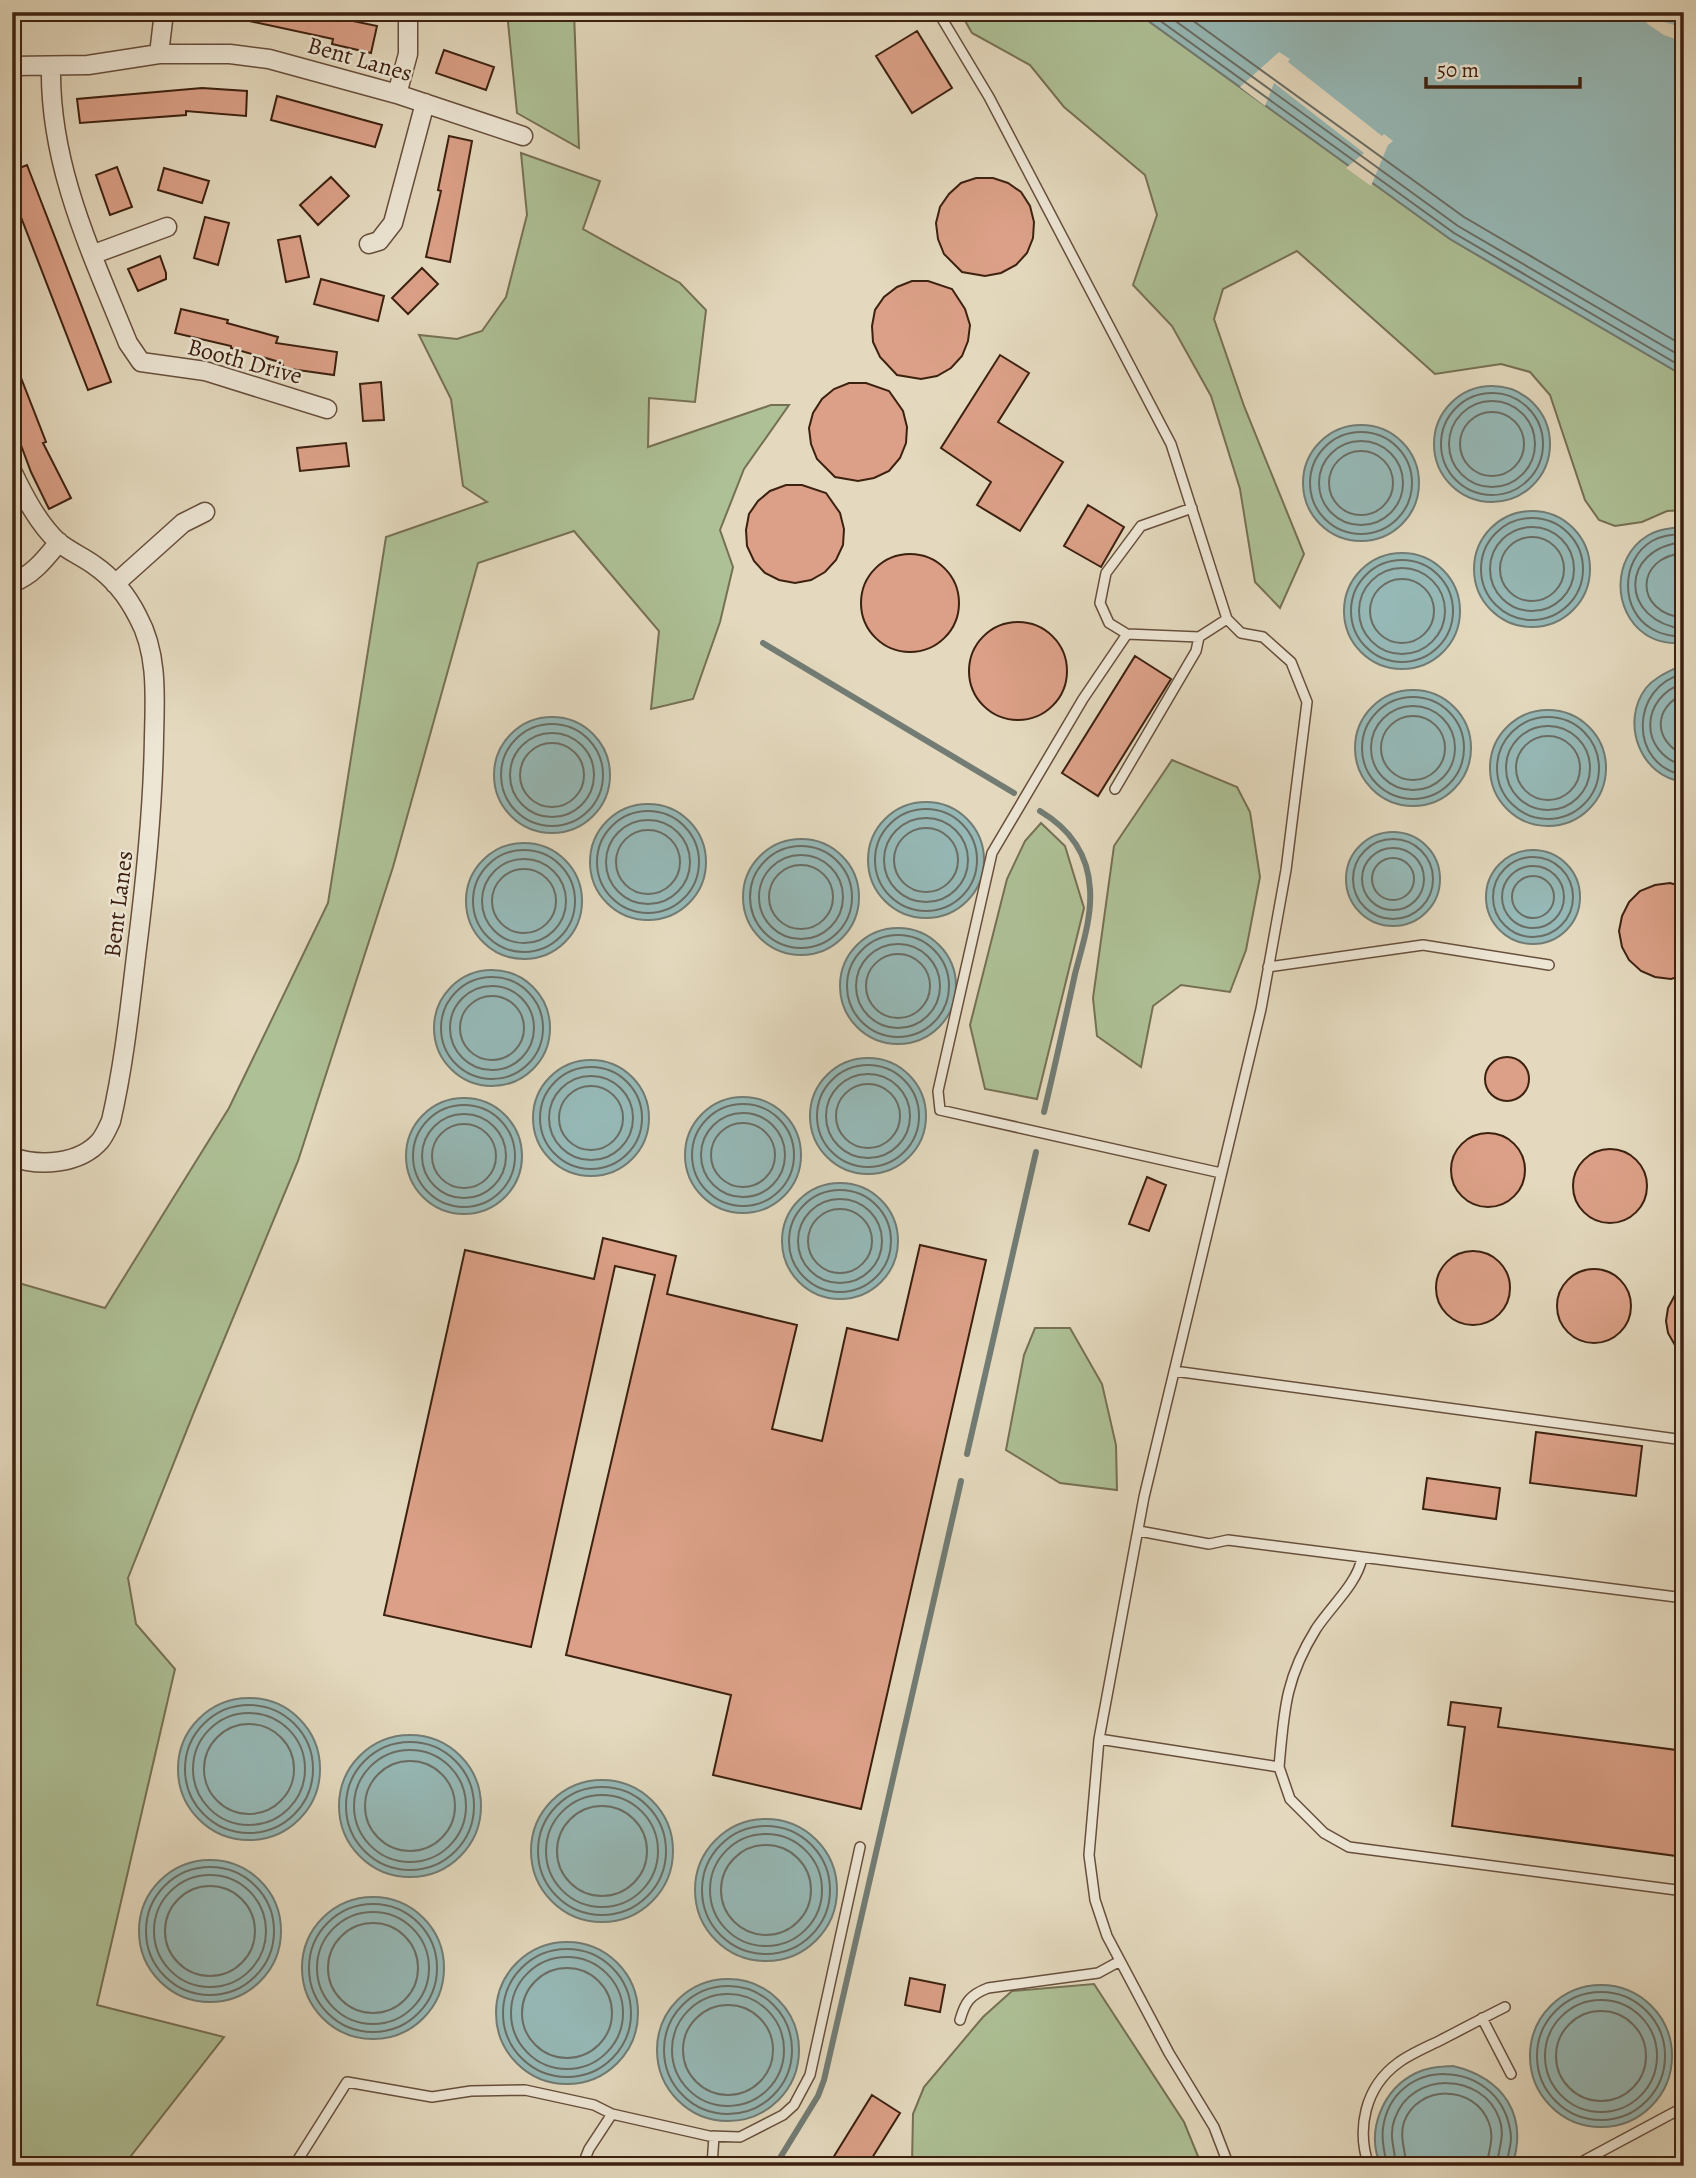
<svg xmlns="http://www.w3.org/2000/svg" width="1696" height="2178" viewBox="0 0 1696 2178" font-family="Alegreya,serif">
	<rect width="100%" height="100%" fill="#e4d9be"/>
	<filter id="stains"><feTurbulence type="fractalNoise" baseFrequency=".00286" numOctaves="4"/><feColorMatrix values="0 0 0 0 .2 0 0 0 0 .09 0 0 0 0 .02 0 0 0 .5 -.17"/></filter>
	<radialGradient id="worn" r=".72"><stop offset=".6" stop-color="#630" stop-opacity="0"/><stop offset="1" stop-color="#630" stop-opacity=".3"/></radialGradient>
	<path fill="#aec096" stroke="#767053" stroke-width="2" d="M507,12h67l5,136 -62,-35z
		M960,12h176l314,227 234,137v134l-17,1 -25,11 -27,4 -16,-6 -14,-20 -35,-105 -20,-23 -29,-8 -66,10 -138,-123 -74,38 -9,30 30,87 60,148 -24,54 -25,-26 -15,-93 -29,-93 -39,-70 -39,-41 24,-70 -12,-40 -81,-68 -34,-42 -58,-32z
		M521,153l79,28 -17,48 97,54 26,27 -11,92 -46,-4 -1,49 123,-42h18l-45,64 -24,61 13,37 -13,55 -27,77 -42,10 8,-78 -85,-100 -96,32 -85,304 -95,294 -104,251 -66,166 8,46 39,45 -78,336 127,32 -101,129h-111v-885l93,27 124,-200 99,-205 58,-366 101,-35 -24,-16 -12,-87 -32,-64 38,4 25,-8 24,-34 21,-82z
		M1172,760l65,27 13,25 10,65 -14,73 -16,42 -49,-7 -28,21 -12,61 -44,-31 -4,-38 21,-152z
		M1041,823l24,23 19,62 -47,191 -52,-10 -15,-64 37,-146 18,-38z
		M1035,1328h35l32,56 14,61 1,45 -57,-7 -54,-33 18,-95z
		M1094,1984l90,138 18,44 -290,-2 1,-50 11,-27 59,-70 29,-26z"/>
	<path fill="#96b9b7" stroke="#727c74" stroke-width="2" d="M1136,12h548v364l-234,-137z
		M1434 444a58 58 0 1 1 116 0a58 58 0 1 1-116 0Z
		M1303 483a58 58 0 1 1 116 0a58 58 0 1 1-116 0Z
		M1474 569a58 58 0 1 1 116 0a58 58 0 1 1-116 0Z
		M1684,527v117h-2c-13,-1 -26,-2 -37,-10 -33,-23 -33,-76 2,-98 11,-7 24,-8 37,-9z
		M1344 611a58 58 0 1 1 116 0a58 58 0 1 1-116 0Z
		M1678,667h6v115c-44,-5 -64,-60 -38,-94 8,-10 20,-15 32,-21z
		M1355 748a58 58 0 1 1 116 0a58 58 0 1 1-116 0Z
		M1490 768a58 58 0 1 1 116 0a58 58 0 1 1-116 0Z
		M494 775a58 58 0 1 1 116 0a58 58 0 1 1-116 0Z
		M868 860a58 58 0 1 1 116 0a58 58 0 1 1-116 0Z
		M590 862a58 58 0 1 1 116 0a58 58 0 1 1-116 0Z
		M1346 879a47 47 0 1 1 94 0a47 47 0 1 1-94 0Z
		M743 897a58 58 0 1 1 116 0a58 58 0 1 1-116 0Z
		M466 901a58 58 0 1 1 116 0a58 58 0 1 1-116 0Z
		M1486 897a47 47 0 1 1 94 0a47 47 0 1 1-94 0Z
		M840 986a58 58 0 1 1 116 0a58 58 0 1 1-116 0Z
		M434 1028a58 58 0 1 1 116 0a58 58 0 1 1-116 0Z
		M810 1116a58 58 0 1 1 116 0a58 58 0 1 1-116 0Z
		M533 1118a58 58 0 1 1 116 0a58 58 0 1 1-116 0Z
		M685 1155a58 58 0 1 1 116 0a58 58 0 1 1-116 0Z
		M406 1156a58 58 0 1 1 116 0a58 58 0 1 1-116 0Z
		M782 1241a58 58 0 1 1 116 0a58 58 0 1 1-116 0Z
		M178 1769a71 71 0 1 1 142 0a71 71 0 1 1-142 0Z
		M339 1806a71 71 0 1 1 142 0a71 71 0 1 1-142 0Z
		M531 1851a71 71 0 1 1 142 0a71 71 0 1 1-142 0Z
		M695 1890a71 71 0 1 1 142 0a71 71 0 1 1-142 0Z
		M139 1931a71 71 0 1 1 142 0a71 71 0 1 1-142 0Z
		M302 1968a71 71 0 1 1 142 0a71 71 0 1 1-142 0Z
		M496 2013a71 71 0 1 1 142 0a71 71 0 1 1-142 0Z
		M657 2050a71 71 0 1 1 142 0a71 71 0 1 1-142 0Z
		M1530 2056a71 71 0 1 1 142 0a71 71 0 1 1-142 0Z
		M1453,2066c50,12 76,49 59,100h-131c-16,-35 2,-77 35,-93 12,-6 24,-6 37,-7z"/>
	<path fill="#e4d9be" d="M1636,12h18l10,10 20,6v14l-20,-7 -15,-10z
		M1279,52l11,7 -2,3 94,74 2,-2 9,7 -5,4 -17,41 -25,-18 18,-15 -90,-70 -9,23 -25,-19z"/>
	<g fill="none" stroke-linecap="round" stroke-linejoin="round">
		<path stroke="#6a6d64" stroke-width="2" d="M1148,12l306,221 230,135
			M1163,12l295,214 226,132
			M1181,12l283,205 220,129
			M1441 444a51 51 0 1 1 102 0a51 51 0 1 1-102 0Z
			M1449 444a43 43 0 1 1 86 0a43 43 0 1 1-86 0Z
			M1460 444a32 32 0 1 1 64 0a32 32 0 1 1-64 0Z
			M1310 483a51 51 0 1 1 102 0a51 51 0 1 1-102 0Z
			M1319 483a42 42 0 1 1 84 0a42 42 0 1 1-84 0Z
			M1329 483a32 32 0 1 1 64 0a32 32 0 1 1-64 0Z
			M1481 569a51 51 0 1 1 102 0a51 51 0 1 1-102 0Z
			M1490 569a42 42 0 1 1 84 0a42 42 0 1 1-84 0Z
			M1684,534c-12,1 -22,1 -32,7 -32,19 -32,70 0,88 10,6 20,7 32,8
			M1500 569a32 32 0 1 1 64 0a32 32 0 1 1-64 0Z
			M1684,542c-65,6 -65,79 0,87
			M1684,553c-50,4 -50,60 0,65
			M1351 611a51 51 0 1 1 102 0a51 51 0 1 1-102 0Z
			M1359 611a43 43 0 1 1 86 0a43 43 0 1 1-86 0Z
			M1370 611a32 32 0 1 1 64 0a32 32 0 1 1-64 0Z
			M1684,674c-54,11 -56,92 0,101
			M1684,683c-44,14 -46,69 0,83
			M1684,694c-31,13 -31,47 0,61
			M1362 748a51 51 0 1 1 102 0a51 51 0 1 1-102 0Z
			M1371 748a42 42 0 1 1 84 0a42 42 0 1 1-84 0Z
			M1381 748a32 32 0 1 1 64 0a32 32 0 1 1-64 0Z
			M1497 768a51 51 0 1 1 102 0a51 51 0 1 1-102 0Z
			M501 775a51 51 0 1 1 102 0a51 51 0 1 1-102 0Z
			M1506 768a42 42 0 1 1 84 0a42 42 0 1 1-84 0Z
			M510 775a42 42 0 1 1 84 0a42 42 0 1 1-84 0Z
			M1516 768a32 32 0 1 1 64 0a32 32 0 1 1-64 0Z
			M520 775a32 32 0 1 1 64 0a32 32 0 1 1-64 0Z
			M875 860a51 51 0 1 1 102 0a51 51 0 1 1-102 0Z
			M597 862a51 51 0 1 1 102 0a51 51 0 1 1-102 0Z
			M884 860a42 42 0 1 1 84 0a42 42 0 1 1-84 0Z
			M606 862a42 42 0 1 1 84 0a42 42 0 1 1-84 0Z
			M894 860a32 32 0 1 1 64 0a32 32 0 1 1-64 0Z
			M616 862a32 32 0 1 1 64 0a32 32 0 1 1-64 0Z
			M1353 879a40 40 0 1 1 80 0a40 40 0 1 1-80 0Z
			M750 897a51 51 0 1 1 102 0a51 51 0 1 1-102 0Z
			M1362 879a31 31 0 1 1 62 0a31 31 0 1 1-62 0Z
			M473 901a51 51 0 1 1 102 0a51 51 0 1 1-102 0Z
			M759 897a42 42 0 1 1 84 0a42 42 0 1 1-84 0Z
			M1493 897a40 40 0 1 1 80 0a40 40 0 1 1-80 0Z
			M1372 879a21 21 0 1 1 42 0a21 21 0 1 1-42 0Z
			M482 901a42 42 0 1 1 84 0a42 42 0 1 1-84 0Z
			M769 897a32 32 0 1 1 64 0a32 32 0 1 1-64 0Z
			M1502 897a31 31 0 1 1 62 0a31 31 0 1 1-62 0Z
			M492 901a32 32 0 1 1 64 0a32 32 0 1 1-64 0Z
			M1512 897a21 21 0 1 1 42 0a21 21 0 1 1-42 0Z
			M847 986a51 51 0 1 1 102 0a51 51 0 1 1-102 0Z
			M856 986a42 42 0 1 1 84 0a42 42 0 1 1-84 0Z
			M866 986a32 32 0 1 1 64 0a32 32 0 1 1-64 0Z
			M441 1028a51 51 0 1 1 102 0a51 51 0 1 1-102 0Z
			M450 1028a42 42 0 1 1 84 0a42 42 0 1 1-84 0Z
			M460 1028a32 32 0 1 1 64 0a32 32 0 1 1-64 0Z
			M817 1116a51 51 0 1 1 102 0a51 51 0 1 1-102 0Z
			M540 1118a51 51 0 1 1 102 0a51 51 0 1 1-102 0Z
			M826 1116a42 42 0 1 1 84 0a42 42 0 1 1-84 0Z
			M549 1118a42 42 0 1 1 84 0a42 42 0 1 1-84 0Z
			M836 1116a32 32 0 1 1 64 0a32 32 0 1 1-64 0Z
			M559 1118a32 32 0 1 1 64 0a32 32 0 1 1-64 0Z
			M692 1155a51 51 0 1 1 102 0a51 51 0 1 1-102 0Z
			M413 1156a51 51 0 1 1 102 0a51 51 0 1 1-102 0Z
			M701 1155a42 42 0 1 1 84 0a42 42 0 1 1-84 0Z
			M422 1156a42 42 0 1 1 84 0a42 42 0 1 1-84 0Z
			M711 1155a32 32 0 1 1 64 0a32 32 0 1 1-64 0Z
			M432 1156a32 32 0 1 1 64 0a32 32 0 1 1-64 0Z
			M789 1241a51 51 0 1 1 102 0a51 51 0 1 1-102 0Z
			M798 1241a42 42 0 1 1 84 0a42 42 0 1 1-84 0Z
			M808 1241a32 32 0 1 1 64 0a32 32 0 1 1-64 0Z
			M185 1769a64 64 0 1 1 128 0a64 64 0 1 1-128 0Z
			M193 1769a56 56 0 1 1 112 0a56 56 0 1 1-112 0Z
			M204 1769a45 45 0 1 1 90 0a45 45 0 1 1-90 0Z
			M346 1806a64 64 0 1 1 128 0a64 64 0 1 1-128 0Z
			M354 1806a56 56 0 1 1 112 0a56 56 0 1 1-112 0Z
			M365 1806a45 45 0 1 1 90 0a45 45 0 1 1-90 0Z
			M538 1851a64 64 0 1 1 128 0a64 64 0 1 1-128 0Z
			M546 1851a56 56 0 1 1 112 0a56 56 0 1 1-112 0Z
			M557 1851a45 45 0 1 1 90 0a45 45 0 1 1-90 0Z
			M702 1890a64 64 0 1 1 128 0a64 64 0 1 1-128 0Z
			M710 1890a56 56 0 1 1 112 0a56 56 0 1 1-112 0Z
			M721 1890a45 45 0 1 1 90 0a45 45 0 1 1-90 0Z
			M146 1931a64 64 0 1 1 128 0a64 64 0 1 1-128 0Z
			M154 1931a56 56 0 1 1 112 0a56 56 0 1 1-112 0Z
			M165 1931a45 45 0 1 1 90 0a45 45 0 1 1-90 0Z
			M309 1968a64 64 0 1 1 128 0a64 64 0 1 1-128 0Z
			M317 1968a56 56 0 1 1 112 0a56 56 0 1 1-112 0Z
			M328 1968a45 45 0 1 1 90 0a45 45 0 1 1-90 0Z
			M503 2013a64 64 0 1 1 128 0a64 64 0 1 1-128 0Z
			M511 2013a56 56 0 1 1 112 0a56 56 0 1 1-112 0Z
			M522 2013a45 45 0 1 1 90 0a45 45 0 1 1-90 0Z
			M664 2050a64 64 0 1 1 128 0a64 64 0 1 1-128 0Z
			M1537 2056a64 64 0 1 1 128 0a64 64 0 1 1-128 0Z
			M672 2050a56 56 0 1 1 112 0a56 56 0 1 1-112 0Z
			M1545 2056a56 56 0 1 1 112 0a56 56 0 1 1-112 0Z
			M683 2050a45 45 0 1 1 90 0a45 45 0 1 1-90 0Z
			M1556 2056a45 45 0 1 1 90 0a45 45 0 1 1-90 0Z
			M1387,2166c-2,-13 -6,-24 -4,-38 10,-73 114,-71 127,1 3,13 -2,24 -4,37
			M1396,2166c-1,-17 -8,-31 -1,-48 17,-47 87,-46 104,0 7,17 -1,31 -2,48
			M1406,2166c0,-15 -7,-28 -2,-44 14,-38 71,-38 85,1 6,15 -1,28 -2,43"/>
		<path stroke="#727c74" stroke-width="6" d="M763,643l251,150
			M1040,811c30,18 48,42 50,78 2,28 -8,58 -15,85 -10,46 -20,92 -31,138
			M967,1454l69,-302
			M775,2166l43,-70 6,-16 137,-599"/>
	</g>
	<path fill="#dba087" stroke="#3d2110" stroke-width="2" d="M241,12h69l67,14 -6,27 -39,-9 1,-5 -93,-20z
		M917,31l35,57 -40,25 -36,-57z
		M444,50l50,17 -8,23 -50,-17z
		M202,88l45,3 -1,25 -60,-5v4l-106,8 -3,-24z
		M277,96l105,29 -7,22 -104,-27z
		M449,136l23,5 -22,121 -24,-5 15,-66 -3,-1z
		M27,165l84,217 -23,8 -76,-196v-23z
		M117,167l15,40 -22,8 -14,-40z
		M164,168l45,13 -7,22 -44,-13z
		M331,177l18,19 -31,29 -18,-20z
		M976,178h17l15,5 13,9 9,14 4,16 -1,16 -6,15 -11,12 -15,8 -16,3 -23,-4 -18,-18 -6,-15 -2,-16 4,-16 9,-13 12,-11z
		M205,217l24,6 -11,42 -24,-7z
		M300,236l9,41 -23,5 -8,-42z
		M160,256l6,17v6l-28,12 -10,-22z
		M422,268l16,16 -30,30 -16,-16z
		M321,279l63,17 -6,25 -64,-17z
		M912,281h16l24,8 13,20 5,16 -2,16 -6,15 -11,12 -14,8 -16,3 -24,-4 -17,-18 -7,-15 -1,-16 3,-16 9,-13 13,-10z
		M181,309l47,11 -1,3 51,14 -2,6 61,9 -3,23 -51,-7v-5l-52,-15v-2l-56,-13z
		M1000,355l29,18 -31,49 65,40 -43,69 -43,-26 14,-23 -50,-34z
		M12,360h2l32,82 -3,1 28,55 -22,11 -18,-37 -19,-51z
		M381,382l3,38 -21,1 -3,-37z
		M849,383h17l23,8 14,20 4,16 -1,16 -6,15 -11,13 -15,7 -16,3 -23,-4 -18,-18 -6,-15 -2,-16 4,-15 9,-14 12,-10z
		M346,443l3,23 -49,5 -3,-23z
		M786,485h16l24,8 14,20 4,16 -1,16 -7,15 -11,12 -14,8 -16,3 -16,-3 -14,-7 -11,-12 -7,-15 -1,-16 3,-16 9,-13 12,-10z
		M1088,505l36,22 -23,40 -37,-21z
		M861 603a49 49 0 1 1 98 0a49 49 0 1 1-98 0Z
		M969 671a49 49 0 1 1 98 0a49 49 0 1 1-98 0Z
		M1135,656l36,23 -73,117 -36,-23z
		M1670,883l14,4v88l-13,4 -16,-2 -14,-6 -12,-11 -7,-13 -3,-16 3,-15 7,-14 11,-11 15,-6z
		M1485 1079a22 22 0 1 1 44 0a22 22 0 1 1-44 0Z
		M1451 1170a37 37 0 1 1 74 0a37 37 0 1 1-74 0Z
		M1573 1186a37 37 0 1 1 74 0a37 37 0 1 1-74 0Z
		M1147,1177l19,8 -17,46 -20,-7z
		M603,1238l73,18 -9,38 130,31 -25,104 50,12 25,-113 51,12 22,-95 66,15 -125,549 -148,-34 18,-80 -165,-40 89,-380 -40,-9 -84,381 -147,-32 81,-365 129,29z
		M1436 1288a37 37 0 1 1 74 0a37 37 0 1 1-74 0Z
		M1557 1306a37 37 0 1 1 74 0a37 37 0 1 1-74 0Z
		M1684,1278v83l-16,-28 -2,-12 2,-13z
		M1536,1432l106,14 -6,50 -106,-13z
		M1427,1478l73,10 -4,31 -73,-10z
		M1451,1702l50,6 -3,19 186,24v106l-232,-31 13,-99 -17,-2z
		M910,1978l35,7 -5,27 -35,-7z
		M872,2095l28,18 -33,53h-39z"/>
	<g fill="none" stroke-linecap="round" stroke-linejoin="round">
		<defs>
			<path id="service" d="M938,12l51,85 182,347 56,175 14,14 22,4 28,25 16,40 -21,168 -25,139 -117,488 -45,242 -10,116 6,45 12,36 62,117 45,74 15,39
				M1192,508l-51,18 -35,47 -6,30 9,20 18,11 72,3
				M1127,634l-44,65 -91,154 -54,238 2,19 281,63
				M1115,789l81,-138 3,-14 28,-18
				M1268,967l155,-22 126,20
				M1174,1371l510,69
				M1139,1531l70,13 19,-4 456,58
				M1099,1739l180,28 11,32 34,34 25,14 335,44
				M1279,1767c5,-56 6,-88 37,-138 15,-23 41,-45 46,-71
				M1482,2018l29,56
				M960,2020c5,-18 10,-25 28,-32l110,-15 22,-12
				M612,2114l97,22 31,1 43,-22 11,-10 16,-30 50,-228
				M294,2166l53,-84 85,15 39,-6 54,-1 69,15 18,9 -23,35 -7,17
				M712,2166l2,-30
				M1369,2166c-13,-37 -4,-79 29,-103 12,-9 29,-16 43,-23 21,-11 42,-22 64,-33
				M1574,2166l110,-59"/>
			<path id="minor" d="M159,54l5,-42
				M12,66l76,-1 71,-11h71l39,5 128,35 126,42
				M51,66c-2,99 40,186 77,277l13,19 64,9 122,38
				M397,94l11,-40v-42
				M369,244l10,-3 14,-18 32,-120
				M94,254l73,-27
				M12,471c12,25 26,52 46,71 11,9 25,15 36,23 19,13 34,32 44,52 20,36 17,80 16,120 -1,71 -8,140 -17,211 -7,58 -13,117 -26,173 -3,6 -6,14 -11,20 -20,23 -60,26 -88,16
				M12,583c21,-8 33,-24 47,-41
				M115,584l68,-61 22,-11"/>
		</defs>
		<use href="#service" stroke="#674f3c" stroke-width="12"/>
		<use href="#minor" stroke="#674f3c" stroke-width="21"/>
		<use href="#service" stroke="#ede6d5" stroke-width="9"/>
		<use href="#minor" stroke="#ede6d5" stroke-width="18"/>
	</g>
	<g text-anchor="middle" stroke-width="5" stroke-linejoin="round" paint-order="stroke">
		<g font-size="24" fill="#3d2110" stroke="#ede6d5">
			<text transform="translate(360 59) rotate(16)" y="8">Bent Lanes</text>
			<text transform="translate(245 361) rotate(15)" y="8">Booth Drive</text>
			<text transform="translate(118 904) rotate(-83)" y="8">Bent Lanes</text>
		</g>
	</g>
	<rect width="1696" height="2178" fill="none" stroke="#e4d9be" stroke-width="42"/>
	<rect x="14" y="14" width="1668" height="2150" fill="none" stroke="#3d2110" stroke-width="3.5"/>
	<rect x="21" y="21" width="1654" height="2136" fill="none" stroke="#3d2110" stroke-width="2"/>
	<path d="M1426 77v10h154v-10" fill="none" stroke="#3d2110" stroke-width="3.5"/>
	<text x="1437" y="77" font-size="21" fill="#3d2110" stroke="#ede6d5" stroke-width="5" paint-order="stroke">50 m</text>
	<rect width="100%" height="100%" filter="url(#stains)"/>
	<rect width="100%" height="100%" fill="url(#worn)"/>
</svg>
